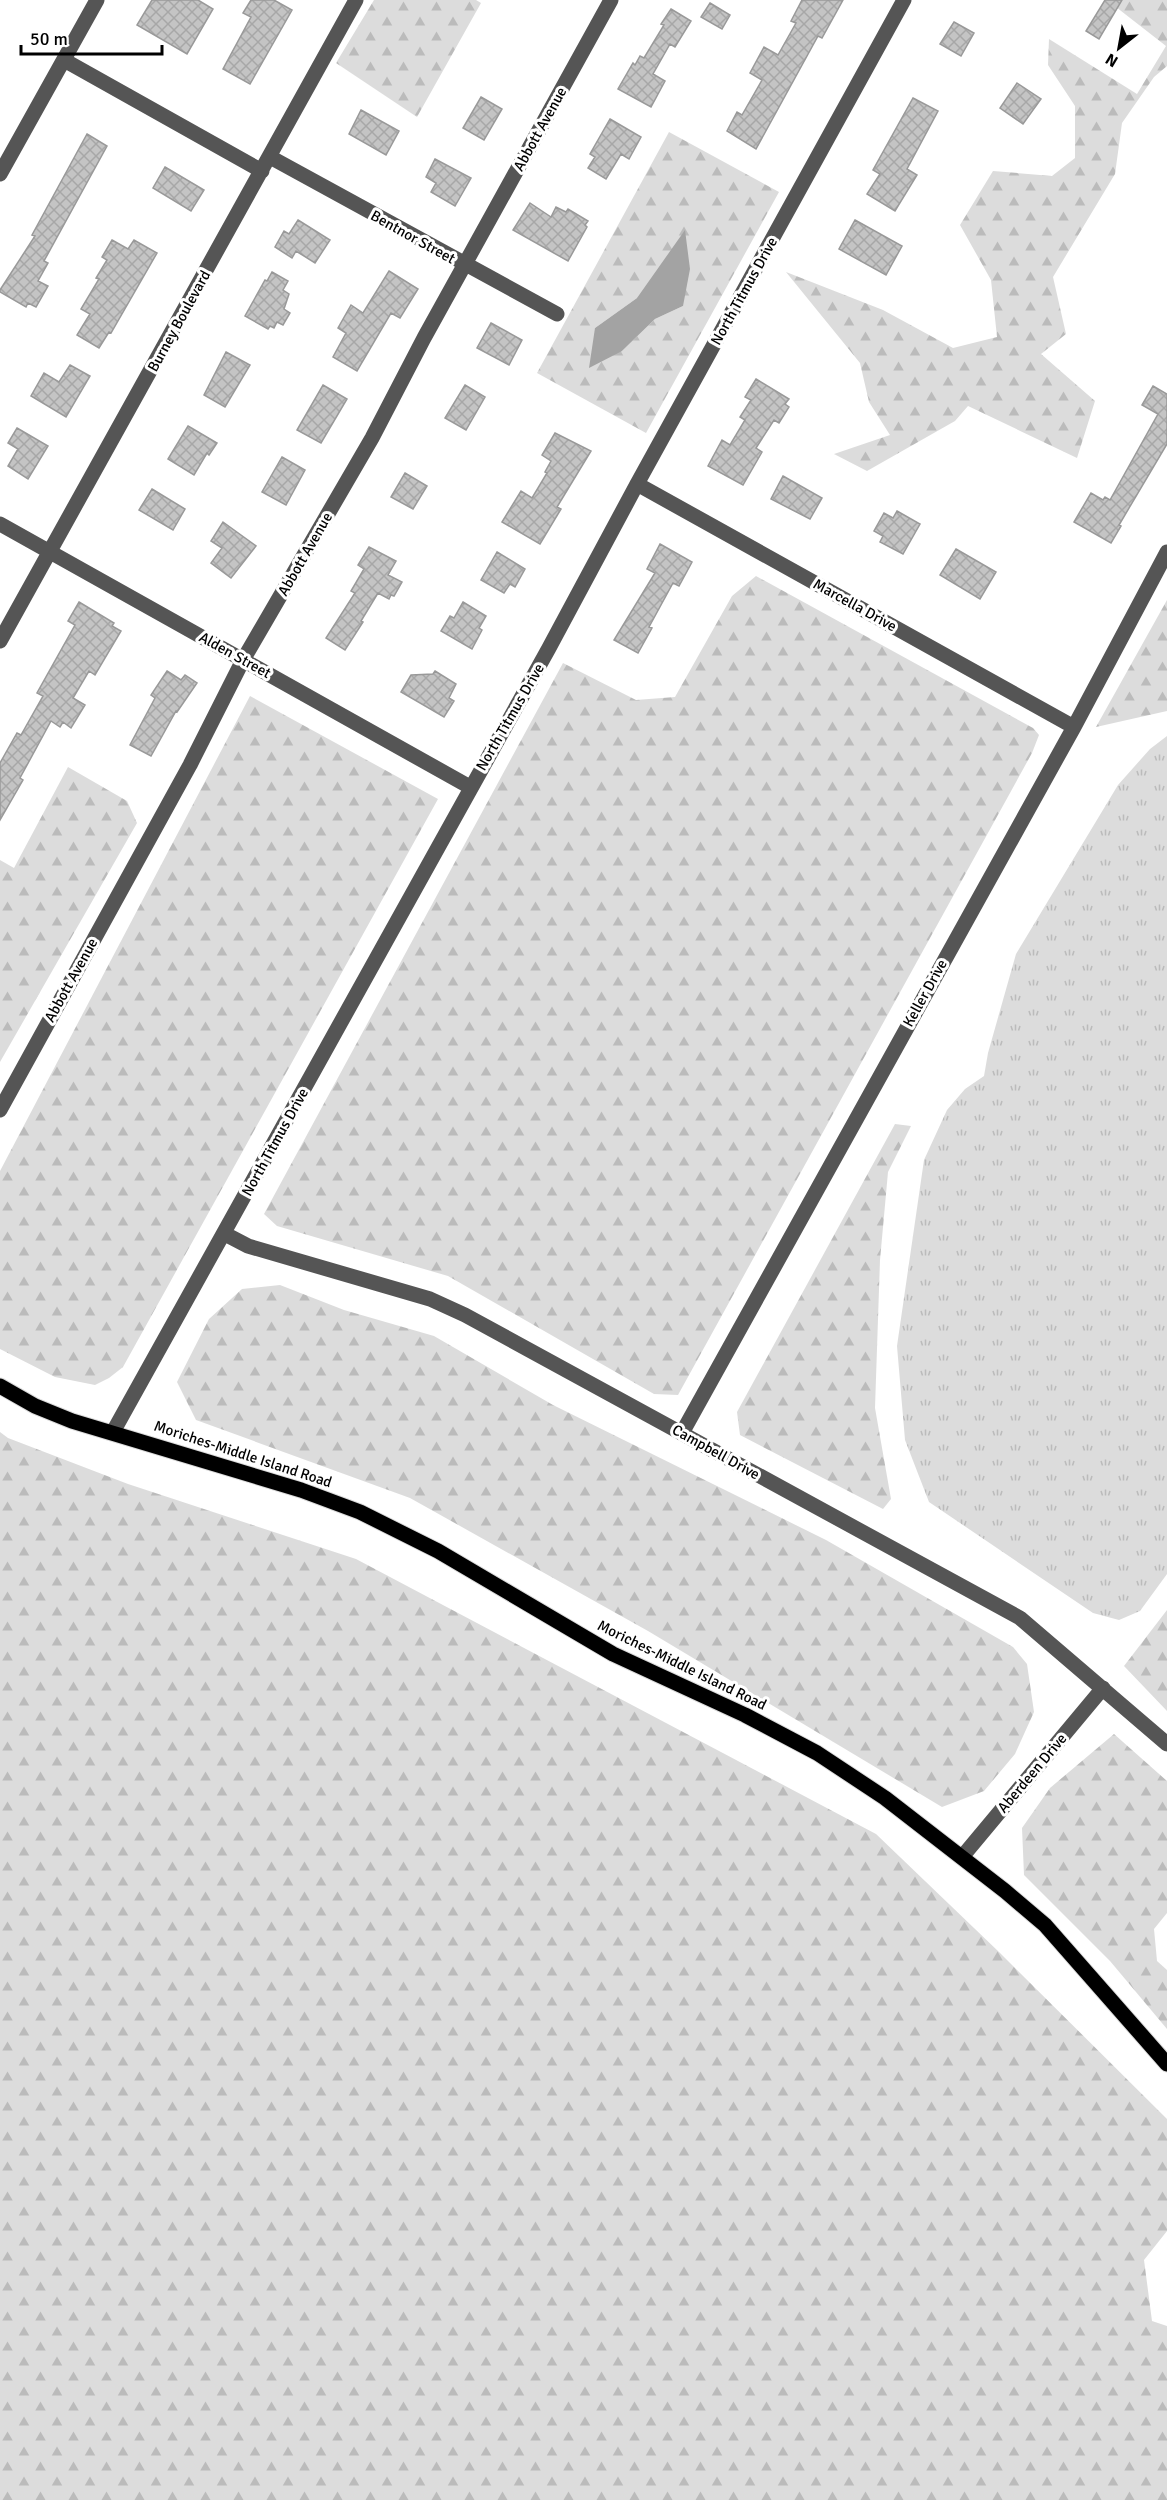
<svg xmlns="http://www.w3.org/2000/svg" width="1167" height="2500" viewBox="0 0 1167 2500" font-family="Signika,sans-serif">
	<defs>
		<pattern id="grass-tufts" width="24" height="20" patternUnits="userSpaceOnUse" patternTransform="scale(1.5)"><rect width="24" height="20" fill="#dcdcdc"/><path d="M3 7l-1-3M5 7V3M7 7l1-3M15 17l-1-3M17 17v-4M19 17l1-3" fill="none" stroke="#bbb"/></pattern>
		<pattern id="forest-firs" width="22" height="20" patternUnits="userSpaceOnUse" patternTransform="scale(1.5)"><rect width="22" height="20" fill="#dcdcdc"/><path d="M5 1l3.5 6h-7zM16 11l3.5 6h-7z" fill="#bbb"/></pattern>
		<pattern id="building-cross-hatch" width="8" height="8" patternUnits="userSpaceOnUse" patternTransform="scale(1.5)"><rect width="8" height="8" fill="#c4c4c4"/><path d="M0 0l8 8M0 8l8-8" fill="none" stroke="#a7a7a7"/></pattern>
	</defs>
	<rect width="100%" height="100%" fill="#fff"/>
	<path fill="url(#grass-tufts)" d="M1167,736v838l-27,37 -21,9 -26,-7 -164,-111 -24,-62 -8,-94 27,-186 23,-50 18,-21 19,-13 4,-23 28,-99 102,-169 32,-36z"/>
	<path fill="url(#forest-firs)" fill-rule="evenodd" d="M374,0h102l5,3 -64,114 -81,-54z
		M1107,0h60v66l-13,11 -32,46 -7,51 -62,103 13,57 -25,20 54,47 -18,57 -109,-52 -13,15 -88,50 -33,-17 56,-19 -21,-33 -9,-39 -74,-91 97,38 70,38 44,-11 -6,-57 -31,-55 33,-54 59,5 23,-18v-52l-27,-41 1,-26 88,55 29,-48z
		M669,132l110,60 -133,241 -109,-60zM637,298l46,8 -28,13 -33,32 -27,-23z
		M756,576l277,152 6,7 -7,18 -354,642 -24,-1 -206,-118 -171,-50 -13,-12 299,-551 73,37 39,-3 57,-101z
		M1167,600v111l-71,16z
		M250,696l188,103 -315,568 -14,11 -14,7 -40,-8 -55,-28v-178z
		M68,767l59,34 10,22 -137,239v-202l14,8z
		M895,1124l16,2 -23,46 -8,88 -5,148 16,91 -8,10 -143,-74 -3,-23z
		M280,1285l64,25 90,26 119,69 273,135 187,107 14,17 7,48 -19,42 -31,37 -42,16 -294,-176 -238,-133 -214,-78 -19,-38 32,-63 33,-30z
		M0,1432l8,6 120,46 228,75 520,275 123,118 168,167v112l-23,29 8,61 15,5v174h-1167z
		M1167,1610v101l-43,-45z
		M1114,1734l53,47v132l-13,16 3,32 10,9v59l-57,-68 -86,-86 -2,-47 28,-40z"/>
	<path fill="#a3a3a3" d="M685,230l5,39 -7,37 -28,13 -33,32 -33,17 6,-40 42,-30z"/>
	<path fill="url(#building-cross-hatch)" stroke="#999" stroke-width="1.5" d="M152,0h46l15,9 -26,45 -50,-29z
		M251,0h23l18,10 -42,74 -27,-15 28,-52 -8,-4z
		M802,0h41l-21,38 -4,-2 -62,113 -29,-18 10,-19 5,3 20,-35 -12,-7 14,-26 14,8 18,-32 -5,-2z
		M1105,0h17l-23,39 -13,-8z
		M710,3l20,12 -8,14 -21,-12z
		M671,9l20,12 -16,26 -5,-3 -17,30 12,7 -14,26 -33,-18 15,-26 2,2 5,-9 4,2 20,-33 -3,-1z
		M954,22l20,11 -13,23 -21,-12z
		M1017,83l24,16 -18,25 -23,-16z
		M481,97l21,12 -18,31 -21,-12z
		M913,98l25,13 -31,58 10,6 -22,36 -28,-17 13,-20 -7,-4z
		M361,110l38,21 -13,24 -37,-21z
		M610,119l31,18 -12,22 -8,-5 -15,25 -18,-11 7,-11 -5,-3z
		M87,134l20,12 -63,115 4,2 -10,18 10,5 -12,21 -8,-4 -2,4 -26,-15v-2l35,-54 -3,-1z
		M435,159l36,19 -16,28 -24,-14 5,-9 -10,-6z
		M165,167l39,23 -13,21 -38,-23z
		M530,203l21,14 5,-10 10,5 2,-3 20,12 -3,4 2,2 -19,34 -55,-31z
		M298,220l32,20 -15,23 -19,-12 -4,7 -17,-11 9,-16 5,3z
		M855,220l47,26 -16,29 -47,-26z
		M112,240l16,9 6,-9 23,13 -46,80 -2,-1 -10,16 -22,-13 13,-21 -9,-5 18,-30 -3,-1 11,-18 -5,-3z
		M389,271l29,18 -18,29 -9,-5 -34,58 -24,-14 13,-24 -8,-5 13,-23 12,8z
		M272,272l16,9 -5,9 6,4 -5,15 6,4 -7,12 -6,-3 -3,6 -4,-2 -2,3 -23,-13 20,-36 2,1z
		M491,323l31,17 -13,25 -32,-17z
		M226,352l24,13 -25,42 -21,-12z
		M70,365l20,11 -24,41 -35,-21 13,-23 15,9z
		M756,379l33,20 -4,5 4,3 -10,16 -5,-3 -18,28 6,4 -19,33 -35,-19 14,-26 8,5 15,-25 -5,-3 11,-17 -6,-3z
		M323,385l24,14 -26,44 -24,-13z
		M465,385l20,12 -19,33 -21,-12z
		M1153,386l14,8v50l-48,81 2,1 -10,17 -37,-21 17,-29 12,7 2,-3 5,3 48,-86 -16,-9z
		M188,426l29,17 -8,12 -2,-2 -13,22 -26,-16z
		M17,428l31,18 -20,33 -20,-13 10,-17 -10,-6z
		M555,433l36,18 -34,56 4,2 -21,35 -38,-22 19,-31 11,7 15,-25 -2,-1 6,-11 -9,-6z
		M282,457l23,13 -19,35 -24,-13z
		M405,473l22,13 -14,23 -22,-12z
		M783,476l39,22 -12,21 -39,-20z
		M152,489l33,20 -12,21 -34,-20z
		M897,511l23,13 -17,30 -23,-12 3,-6 -9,-5 10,-18 9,5z
		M223,522l33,24 -25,32 -20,-15 11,-15 -11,-7z
		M660,544l32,18 -13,24 -6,-3 -24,44 3,1 -14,25 -24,-13 41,-67 -8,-4z
		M369,547l27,14 -8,14 14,7 -8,14 -3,-1 -2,4 -11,-6 -17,28 2,1 -18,28 -19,-12 29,-45 -4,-2 13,-22 -6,-4z
		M956,549l40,23 -16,27 -40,-24z
		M497,552l28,17 -10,18 -5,-3 -6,9 -23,-13z
		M79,602l35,21 -2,3 9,5 -26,44 -6,-4 -16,27 12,7 -14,23 -8,-6 -3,5 -9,-6 -31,57 3,2 -23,40v-57l17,-30 4,2 22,-39 -6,-3 38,-68 -7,-4z
		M463,602l23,14 -7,12 3,2 -10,19 -31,-18 9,-15 4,2z
		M167,671l14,9 4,-5 12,8 -20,29 -1,-1 -25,45 -21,-11 25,-47 -4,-3z
		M435,671l21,13 -7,14 5,3 -10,16 -43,-25 10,-17 22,-1z"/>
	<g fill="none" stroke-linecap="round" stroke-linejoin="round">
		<defs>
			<path id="major" d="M0,1386l35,20 37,15 229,69 59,22 78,39 175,103 132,61 72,38 68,45 120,93 40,34 122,139"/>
		</defs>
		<use href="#major" stroke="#dbdbdb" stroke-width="17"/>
		<path stroke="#555" stroke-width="15" d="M64,60l198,111
			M270,157l287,157
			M0,174l97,-174
			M637,484l437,243
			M0,524l470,263
			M0,641l356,-641
			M0,1110l190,-345 53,-105 129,-222 52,-100 187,-338
			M225,1234l23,12 182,53 35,16 555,303 147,126
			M113,1432l436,-784 88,-164 267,-484
			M682,1433l392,-706 93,-175
			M962,1857l141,-169"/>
		<use href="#major" stroke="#000" stroke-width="15"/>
	</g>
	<g text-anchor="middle" stroke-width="6" stroke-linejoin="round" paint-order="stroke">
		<g font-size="15" fill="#000" stroke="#fff">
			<text transform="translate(540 129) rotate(-61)" y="5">Abbott Avenue</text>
			<text transform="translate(413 237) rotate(29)" y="5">Bentnor Street</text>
			<text transform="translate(744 291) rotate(-61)" y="5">North Titmus Drive</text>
			<text transform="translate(179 321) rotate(-61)" y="5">Burney Boulevard</text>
			<text transform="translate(305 554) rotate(-60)" y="5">Abbott Avenue</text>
			<text transform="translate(855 605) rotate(29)" y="5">Marcella Drive</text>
			<text transform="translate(235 655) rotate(29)" y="5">Alden Street</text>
			<text transform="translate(510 717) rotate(-60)" y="5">North Titmus Drive</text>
			<text transform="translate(71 980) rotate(-61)" y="5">Abbott Avenue</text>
			<text transform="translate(925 993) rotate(-61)" y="5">Keller Drive</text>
			<text transform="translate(275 1142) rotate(-61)" y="5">North Titmus Drive</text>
			<text transform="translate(716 1452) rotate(29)" y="5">Campbell Drive</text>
			<text transform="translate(243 1454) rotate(18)" y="5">Moriches-Middle Island Road</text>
			<text transform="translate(682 1665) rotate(26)" y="5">Moriches-Middle Island Road</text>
			<text transform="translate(1032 1773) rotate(-50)" y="5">Aberdeen Drive</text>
		</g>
	</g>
	<g transform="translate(1119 48) rotate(211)" stroke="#ffffff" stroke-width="4.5" paint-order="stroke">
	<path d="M0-4.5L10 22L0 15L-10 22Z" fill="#000000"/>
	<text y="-9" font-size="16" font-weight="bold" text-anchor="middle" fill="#000000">N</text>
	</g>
	<path d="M21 45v9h141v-9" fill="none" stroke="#000000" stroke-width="3"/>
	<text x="30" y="45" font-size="18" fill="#000000" stroke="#ffffff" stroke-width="4.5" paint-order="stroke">50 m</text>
</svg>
